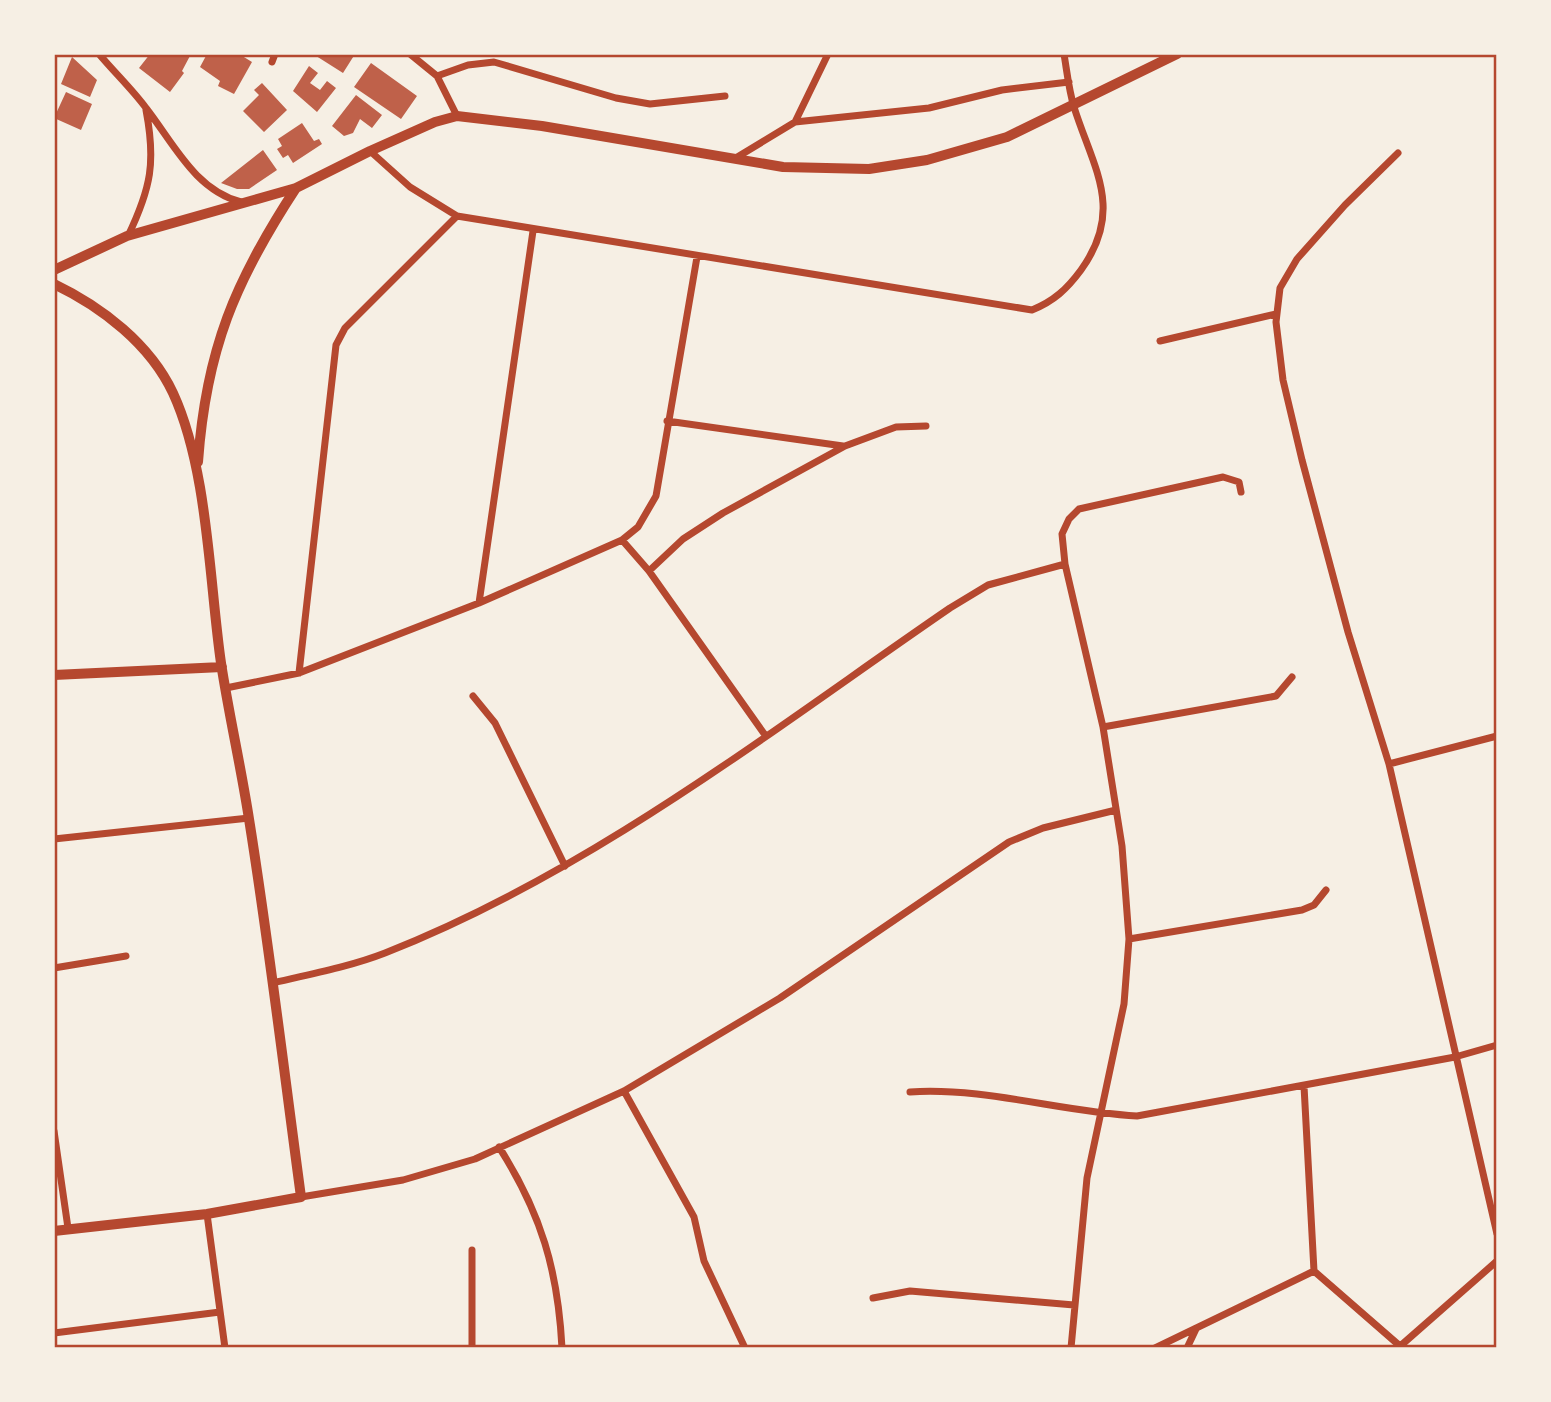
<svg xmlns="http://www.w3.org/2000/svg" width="1551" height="1402" viewBox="0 0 1551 1402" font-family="'Source Serif 4',serif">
	<rect width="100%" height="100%" fill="#f6efe4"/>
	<path fill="#bf614a" d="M150,54h41l-9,17 2,2 -14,19 -31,-24z
		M207,54h32l13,8 -18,32 -16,-8 2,-5 -20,-14z
		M313,54h42l-12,19z
		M72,57l25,23 -7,17 -29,-13z
		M371,63l46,33 -16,23 -47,-32z
		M309,66l9,7 -8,10 10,7 7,-9 9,7 -19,24 -24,-21z
		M262,83l25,27 -23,22 -21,-21 16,-16 -5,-5z
		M66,92l26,12 -11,26 -27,-12z
		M356,95l26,20 -10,13 -12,-9 -7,14 -9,3 -12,-10z
		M302,123l12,18 5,-2 3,5 -29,19 -5,-8 -5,3 -6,-9 5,-3 -4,-7z
		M263,150l14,20 -28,19h-12l-16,-6z"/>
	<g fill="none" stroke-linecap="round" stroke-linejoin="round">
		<path stroke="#b5482f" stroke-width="7" d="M99,54c15,18 33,35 47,54 28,36 49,82 95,94
			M410,54l27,22 20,40
			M272,62l3,-8
			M437,76l31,-11 26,-3 122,36 34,6 75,-8
			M795,122l33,-68
			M370,151l40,36 47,29 575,94c22,-9 35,-21 49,-40 44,-61 12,-102 -7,-163 -5,-16 -7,-35 -10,-53
			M1398,153l-53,52 -48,54 -17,29 -4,34 7,58 19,80 46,172 41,132 108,470
			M734,159l61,-37 134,-14 73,-18 67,-8
			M128,236c23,-48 28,-74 18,-126
			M1160,341l116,-27
			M667,421l176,25
			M622,540l27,31 116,164
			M649,571l34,-32 40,-26 122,-67 51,-19 30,-1
			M479,603l54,-372
			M299,673l37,-328 9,-17 112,-112
			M226,688l73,-15 180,-70 143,-63 16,-13 18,-31 41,-239
			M473,696l22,27 70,143
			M1103,727l173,-31 16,-19
			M1389,764l108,-28
			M54,839l195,-21
			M1129,939l173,-29 12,-5 12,-15
			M54,968l72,-12
			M273,983c37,-9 76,-16 112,-30 206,-81 384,-221 565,-345l38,-23 77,-21
			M1304,1086l10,185 86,75
			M624,1091l70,126 10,44 41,87
			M910,1092c75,-5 152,20 227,24l318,-59 42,-12
			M54,1131l14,97
			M499,1147c42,66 59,123 63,201
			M301,1197l102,-17 72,-21 149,-68 156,-93 229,-156 34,-14 73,-18
			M207,1214l18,134
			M472,1250v98
			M873,1298l37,-7 164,14
			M54,1333l166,-21
			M1071,1348l16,-170 37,-174 5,-65 -7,-93 -19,-119 -38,-163 -3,-30 7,-15 10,-10 144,-32 16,5 2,10
			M1155,1348l159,-77
			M1187,1348l9,-19
			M1398,1348l99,-87"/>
		<path stroke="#b5482f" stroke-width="10" d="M54,270l73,-34 169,-48 74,-37 65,-29 22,-6 85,10 241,41 86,2 58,-9 80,-23 170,-83
			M54,284c48,23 96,60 119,109 35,76 36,186 48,270 8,52 20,104 28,156 20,125 35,252 52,378l-94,17 -153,17
			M198,462c8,-112 37,-181 98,-274
			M54,675l168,-8"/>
	</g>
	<rect width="1551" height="1402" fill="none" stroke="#f6efe4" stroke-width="112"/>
	<rect x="56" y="56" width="1439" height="1290" fill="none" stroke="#b5482f" stroke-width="2.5"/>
</svg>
